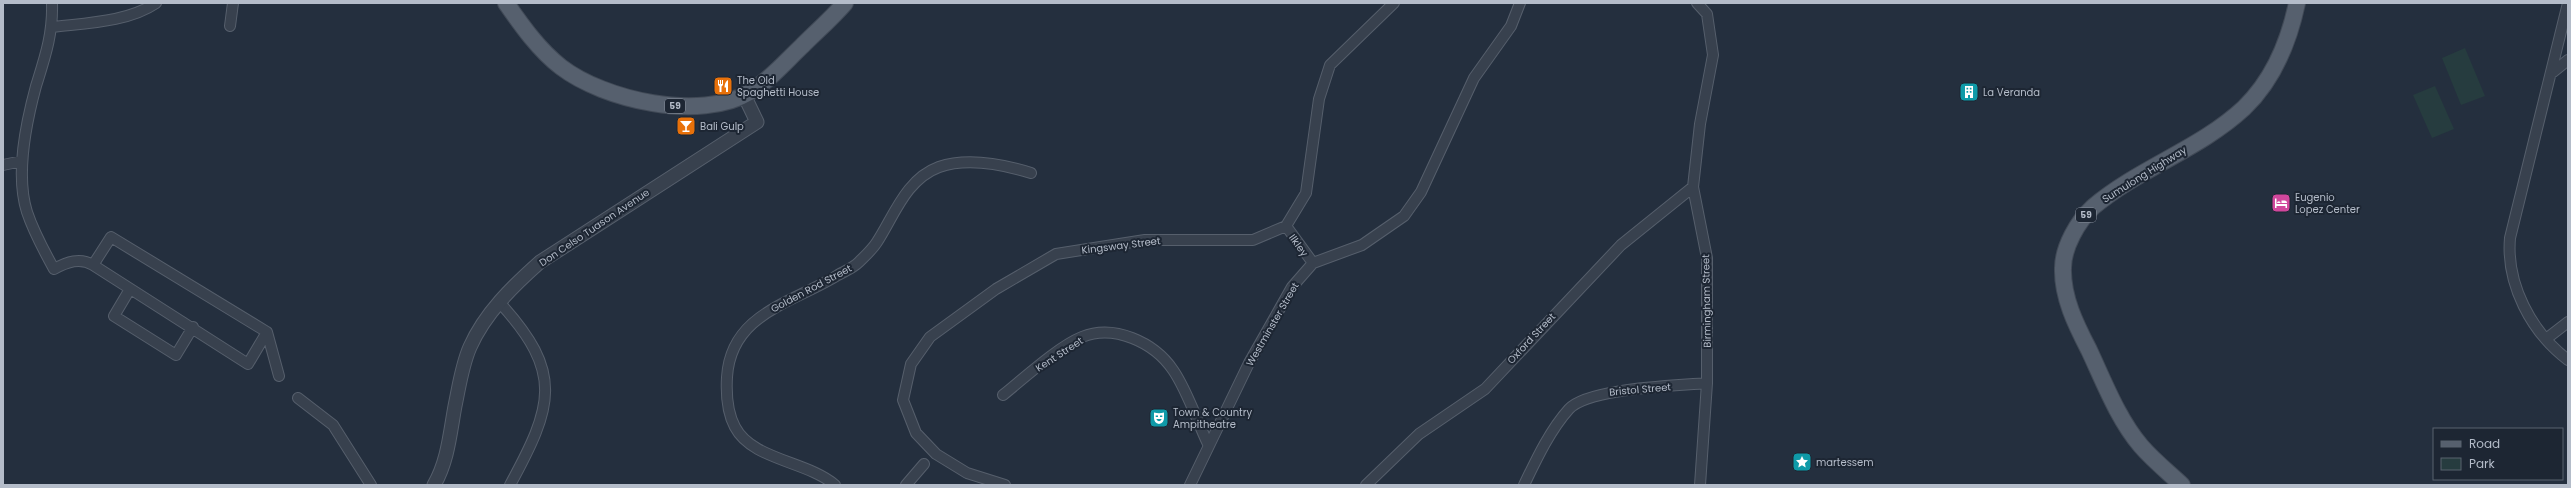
<svg xmlns="http://www.w3.org/2000/svg" width="2571" height="488" viewBox="0 0 2571 488" font-family="Poppins,sans-serif">
	<rect width="100%" height="100%" fill="#242f3e"/>
	<path fill="#263c3f" d="M2465,48l20,48 -24,9 -19,-47z
		M2435,86l19,43 -22,9 -19,-43z"/>
	<g fill="none" stroke-linecap="round" stroke-linejoin="round">
		<defs>
			<path id="minor" d="M52,3c1,31 -7,54 -16,83 -10,37 -21,88 -9,126 7,21 17,39 27,57 13,-7 26,-12 39,-4l18,-28 156,95 12,44
				M1697,3l10,11 6,41 -13,69 -7,63 14,71v125l-7,102
				M2568,3l-58,235c-4,46 21,94 58,122
				M230,26l3,-23
				M53,27c33,-4 75,-5 103,-24
				M2553,72l15,-12
				M3,165l19,-4
				M1286,226l27,37
				M93,265l155,99 19,-32
				M130,289l-16,27 62,39 17,-28
				M500,303c64,70 53,103 10,182
				M2546,339l22,-17
				M1003,395c20,-16 56,-49 79,-58 32,-13 72,5 91,33 14,20 24,51 35,74
				M298,398l35,27 38,60
				M835,485c-28,-24 -83,-25 -100,-58 -8,-15 -9,-33 -8,-50 4,-64 66,-74 111,-102 7,-4 15,-7 21,-13 6,-6 13,-12 18,-20 17,-26 29,-63 62,-75 29,-10 63,-3 92,6
				M906,485l18,-21
				M1005,485l-38,-12 -31,-19 -20,-21 -13,-33 8,-36 19,-27 66,-48 60,-35 89,-14h108l33,-14 20,-33 13,-94 11,-34 64,-62
				M1190,485l59,-122 43,-76 21,-24 49,-18 42,-29 17,-24 53,-114 37,-52 9,-23
				M1366,485l53,-51 66,-45 136,-144 72,-58
				M1524,485c12,-25 26,-55 45,-76 19,-21 108,-23 138,-26"/>
			<path id="tertiary" d="M434,485c14,-24 16,-52 21,-79 4,-19 7,-41 15,-59 15,-34 43,-61 70,-85l217,-140 -13,-27"/>
			<path id="primary" d="M506,3c16,23 33,47 55,64 43,33 139,55 189,25 20,-12 36,-31 52,-46 14,-14 30,-28 43,-43
				M2182,485c-14,-13 -29,-25 -41,-39 -23,-27 -37,-64 -52,-96 -13,-25 -27,-53 -26,-82 0,-21 15,-47 30,-61 46,-39 107,-58 151,-99 29,-28 45,-67 53,-105"/>
		</defs>
		<use href="#minor" stroke="#565f6c" stroke-width="12"/>
		<use href="#tertiary" stroke="#565f6c" stroke-width="15"/>
		<use href="#primary" stroke="#414a57" stroke-width="18"/>
		<use href="#minor" stroke="#38414e" stroke-width="10"/>
		<use href="#tertiary" stroke="#38414e" stroke-width="13"/>
		<use href="#primary" stroke="#56606e" stroke-width="16"/>
	</g>
	<defs>
		<symbol id="restaurant-square" viewBox="-11 -11 22 22"><rect x="-9" y="-9" width="18" height="18" rx="4" fill="#e8710a" stroke="#1d2633"/><path d="M-5-6h1v4h1v-4h1v4h1v-4h1v5L-1.5 .5V6h-2V.5L-5-1ZM5-6V6H3V1.5H1.5Q1.5-4 5-6Z" fill="#fff"/></symbol>
		<symbol id="building-square" viewBox="-11 -11 22 22"><rect x="-9" y="-9" width="18" height="18" rx="4" fill="#0f9aa8" stroke="#1d2633"/><path d="M-4-6H4V6H1V3H-1V6H-4ZM-2.5-4.3h1.7v1.8h-1.7ZM.8-4.3h1.7v1.8H.8ZM-2.5-1h1.7V.8h-1.7ZM.8-1h1.7V.8H.8Z" fill="#fff"/></symbol>
		<symbol id="bar-square" viewBox="-11 -11 22 22"><rect x="-9" y="-9" width="18" height="18" rx="4" fill="#e8710a" stroke="#1d2633"/><path d="M-6-5H6L.8 .8V4.5H3.5V6h-7V4.5H-.8V.8Z" fill="#fff"/></symbol>
		<symbol id="hotel-square" viewBox="-11 -11 22 22"><rect x="-9" y="-9" width="18" height="18" rx="4" fill="#d1479c" stroke="#1d2633"/><path d="M-6-4.5h1.5V1H6V5H4.5V3h-9V5H-6ZM-4 0a1.8 1.8 0 1 1 3.6 0ZM.5 0V-2.5h3Q6-2.5 6 0Z" fill="#fff"/></symbol>
		<symbol id="theatre-square" viewBox="-11 -11 22 22"><rect x="-9" y="-9" width="18" height="18" rx="4" fill="#0f9aa8" stroke="#1d2633"/><path d="M-5-5.5Q0-4 5-5.5V0Q5 5 0 6Q-5 5-5 0ZM-3.3-2.5H-1v1.5H-3.3ZM1-2.5H3.3v1.5H1ZM-2.8 1Q0 5.5 2.8 1Z" fill="#fff"/></symbol>
		<symbol id="sight-square" viewBox="-11 -11 22 22"><rect x="-9" y="-9" width="18" height="18" rx="4" fill="#0f9aa8" stroke="#1d2633"/><path d="M0-6L1.8-2.2L6-1.7L2.9 1.2L3.7 5.4L0 3.3L-3.7 5.4L-2.9 1.2L-6-1.7L-1.8-2.2Z" fill="#fff"/></symbol>
	</defs>
	<g fill-rule="evenodd">
		<use href="#restaurant-square" x="712" y="75" width="22" height="22"/>
		<use href="#building-square" x="1958" y="81" width="22" height="22"/>
		<use href="#bar-square" x="675" y="115" width="22" height="22"/>
		<use href="#hotel-square" x="2270" y="192" width="22" height="22"/>
		<use href="#theatre-square" x="1148" y="407" width="22" height="22"/>
		<use href="#sight-square" x="1791" y="451" width="22" height="22"/>
	</g>
	<g text-anchor="middle" stroke-width="4" stroke-linejoin="round" paint-order="stroke">
		<g fill="#1d2633" stroke="#878f9c" stroke-width="1">
			<rect x="665" y="99" width="20" height="14" rx="3"/>
			<rect x="2076" y="208" width="20" height="14" rx="3"/>
		</g>
		<g font-size="9" font-weight="bold" fill="#b4bcc9">
			<text x="675" y="109">59</text>
			<text x="2086" y="218">59</text>
		</g>
		<g font-size="10" fill="#b4bcc9" stroke="#1d2633" text-anchor="start">
			<text x="737" y="84">The Old<tspan x="737" dy="12">Spaghetti House</tspan></text>
			<text x="1983" y="96">La Veranda</text>
			<text x="700" y="130">Bali Gulp</text>
			<text x="2295" y="201">Eugenio<tspan x="2295" dy="12">Lopez Center</tspan></text>
			<text x="1173" y="416">Town &amp; Country<tspan x="1173" dy="12">Ampitheatre</tspan></text>
			<text x="1816" y="466">martessem</text>
		</g>
		<g font-size="10" fill="#b4bcc9" stroke="#1d2633">
			<text transform="translate(2144 174) rotate(-32)" y="4">Sumulong Highway</text>
			<text transform="translate(594 227) rotate(-34)" y="4">Don Celso Tuason Avenue</text>
			<text transform="translate(1121 245) rotate(-7)" y="4">Kingsway Street</text>
			<text transform="translate(1299 245) rotate(54)" y="4">Ilkley</text>
			<text transform="translate(811 288) rotate(-28)" y="4">Golden Rod Street</text>
			<text transform="translate(1706 301) rotate(-91)" y="4">Birmingham Street</text>
			<text transform="translate(1272 324) rotate(-60)" y="4">Westminster Street</text>
			<text transform="translate(1531 338) rotate(-47)" y="4">Oxford Street</text>
			<text transform="translate(1059 354) rotate(-33)" y="4">Kent Street</text>
			<text transform="translate(1640 389) rotate(-5)" y="4">Bristol Street</text>
		</g>
	</g>
	<rect width="2571" height="488" fill="none" stroke="#b4bcc9" stroke-width="8"/>
	<rect x="2433" y="428" width="130" height="52" fill="#1d2633" stroke="#59626f"/>
	<rect x="2441" y="441" width="20" height="6" fill="#56606e" stroke="#59626f"/>
	<text x="2469" y="448" font-size="12" fill="#b4bcc9">Road</text>
	<rect x="2441" y="458" width="20" height="12" fill="#263c3f" stroke="#59626f"/>
	<text x="2469" y="468" font-size="12" fill="#b4bcc9">Park</text>
</svg>
